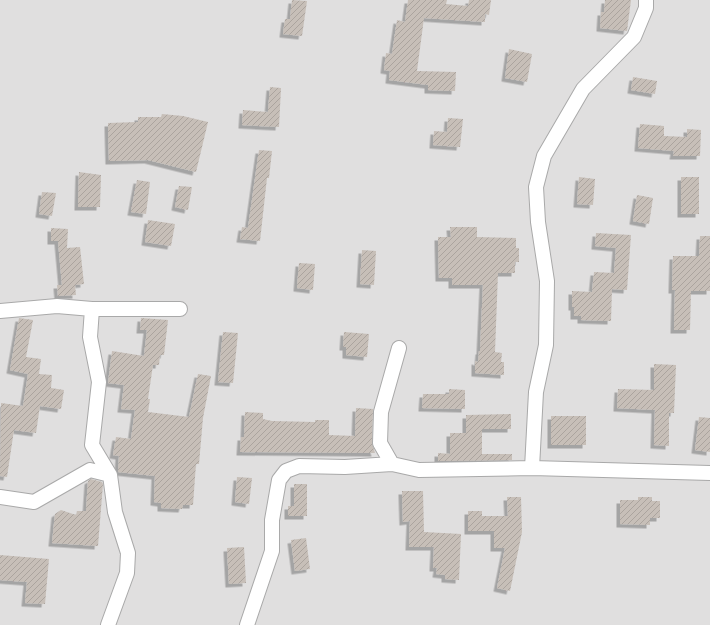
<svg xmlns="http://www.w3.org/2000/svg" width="710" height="625" viewBox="0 0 710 625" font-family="Figtree,sans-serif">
	<defs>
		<pattern id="building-hatch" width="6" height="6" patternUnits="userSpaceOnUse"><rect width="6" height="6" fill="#c7bfb8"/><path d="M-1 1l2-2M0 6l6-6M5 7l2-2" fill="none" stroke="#aba49e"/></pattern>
		<filter id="shadow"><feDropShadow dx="-3.5" dy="3.5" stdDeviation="0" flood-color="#0004"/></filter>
	</defs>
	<rect width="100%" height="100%" fill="#f2efe9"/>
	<path fill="#e0dfdf" d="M0,0h710v625h-710z"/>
	<path fill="url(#building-hatch)" filter="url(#shadow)" d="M292,0l15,1 -5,35 -19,-2 2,-15h5z
		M408,0h39l-1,4 22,2 1,-6h22l-2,15 -4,-1v8l-61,-4 -7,53 39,1 -1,19 -27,-1v-5l-39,-5 1,-9 -6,-1 2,-17 6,1 5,-34 8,2z
		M605,0h26l-4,31 -27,-3 1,-16h3z
		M509,49l23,5 -5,28 -22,-4z
		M633,77l24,4 -2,13 -24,-4z
		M270,87l11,1 -2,39 -37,-2 1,-15 25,2z
		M162,114l21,2 25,6 -12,50 -48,-12 -39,1 -1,-38 30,-1v-5h23z
		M448,118l15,1 -3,28 -27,-2 1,-14 13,1z
		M640,124l24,2v10l23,1v-8l14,1 -1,26h-27l1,-5 -36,-3z
		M259,150l13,1 -3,27h-2l-7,63 -20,-2 2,-12 6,1z
		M79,172l22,3 -1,32h-22z
		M579,177l16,2 -2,26 -16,-1z
		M681,177h18v37h-18z
		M137,180l13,2 -4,32 -15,-2z
		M179,186l13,1 -4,23 -13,-3z
		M42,192l14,1 -4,23 -13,-2z
		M637,195l16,3 -4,26 -16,-3z
		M148,220l27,4 -4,22 -26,-4z
		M450,227h27v10l39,1v10h3v14h-4v11h-17l-3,79 7,1 -1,9h3v13l-29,-2v-12l3,1 1,-11h1l3,-66h-31v-7h-13l-1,-41h13z
		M51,228l17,1 -1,19 13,-1 4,37 -9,1 1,10 -18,1 -1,-11h5l-4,-44h-7z
		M596,233l35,2 -4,55 -15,-1 -1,32 -30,-1v-4h-7v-9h-2v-16l20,1 2,-20 20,1 2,-25 -21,-2z
		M700,236h10v55h-19l-1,39h-16l1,-40h-3l1,-34h26z
		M362,250l14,1 -2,34 -14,-1z
		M299,263l16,1 -2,26 -16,-2z
		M19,318l14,2 -7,37 15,2 -2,15 13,1 -1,13 13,2 -3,19 -21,-3 -4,27 -22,-3 -7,47 -7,-1 1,-73 22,3 5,-32 -18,-4z
		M141,318l27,2 -4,35h-4l-1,10h-6l-5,34h2l-2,13 41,5 9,-43 13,2 -8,42 -4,46h-3l-3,41h-10l-1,4 -21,-1v-5l-7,-1 1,-26 -37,-4 1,-16 -6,-1 3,-18 15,2 4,-29 -14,-1 3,-24 -16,-2 4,-32 32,5 3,-26h-7z
		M223,332l15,1 -5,50 -15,-1z
		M344,332l25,2 -2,23 -21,-2v-8h-3z
		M654,364l22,1 -2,48h-5v33l-15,-1 1,-35 -38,-2 1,-19 36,1z
		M449,389l16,1v19l-43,-1 1,-14h26z
		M356,408l17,1 -1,34 3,10 -135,-1 1,-15h3l1,-25 18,1v6l9,2 43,1v-2h14v15l26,1z
		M511,414v15h-29v25h30v6l-74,1v-8l12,1v-21h16v-18z
		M551,416h35v29h-35z
		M699,417l11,1v34l-15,-2z
		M237,477l15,1 -3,26 -14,-2z
		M91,479l11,3 1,2 -5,62 -46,-3 3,-29 6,-4 15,5 1,-4h9l2,-30z
		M294,484h13v32h-19v-10h6z
		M402,491h21l1,41 37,2 -2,46 -14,-1v-4l-9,-1 1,-6h-4l1,-21h-25l1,-26 -7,1z
		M507,497h14l1,35 -12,59 -13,-3 8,-40h-11v-17h-26v-20h14v5h26z
		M638,497h14v4h8v17h-10v7l-30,-1v-24h18z
		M306,538l4,31 -15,2 -4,-31z
		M244,547l2,36 -17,1 -2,-36z
		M0,555l49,4 -4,45 -20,-1 2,-21 -27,-2z"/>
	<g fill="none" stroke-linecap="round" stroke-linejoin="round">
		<defs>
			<path id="street" d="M92,309l-2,28 9,45 -7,63 18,30 5,37 13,41 -1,20 -19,52
				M0,311l57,-5 35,3h88
				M399,348l-18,64 -1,31 12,21 27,6 113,-2 178,5
				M532,468l4,-76 10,-47 1,-64 -9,-59 -2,-35 8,-31 39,-67 51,-52 12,-29v-8
				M0,497l34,5 56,-32 20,5
				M247,625l25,-74v-31l7,-40 7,-9 13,-5 46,1 47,-3"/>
		</defs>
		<use href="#street" stroke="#a9a9a9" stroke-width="16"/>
		<use href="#street" stroke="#fff" stroke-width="14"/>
	</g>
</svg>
